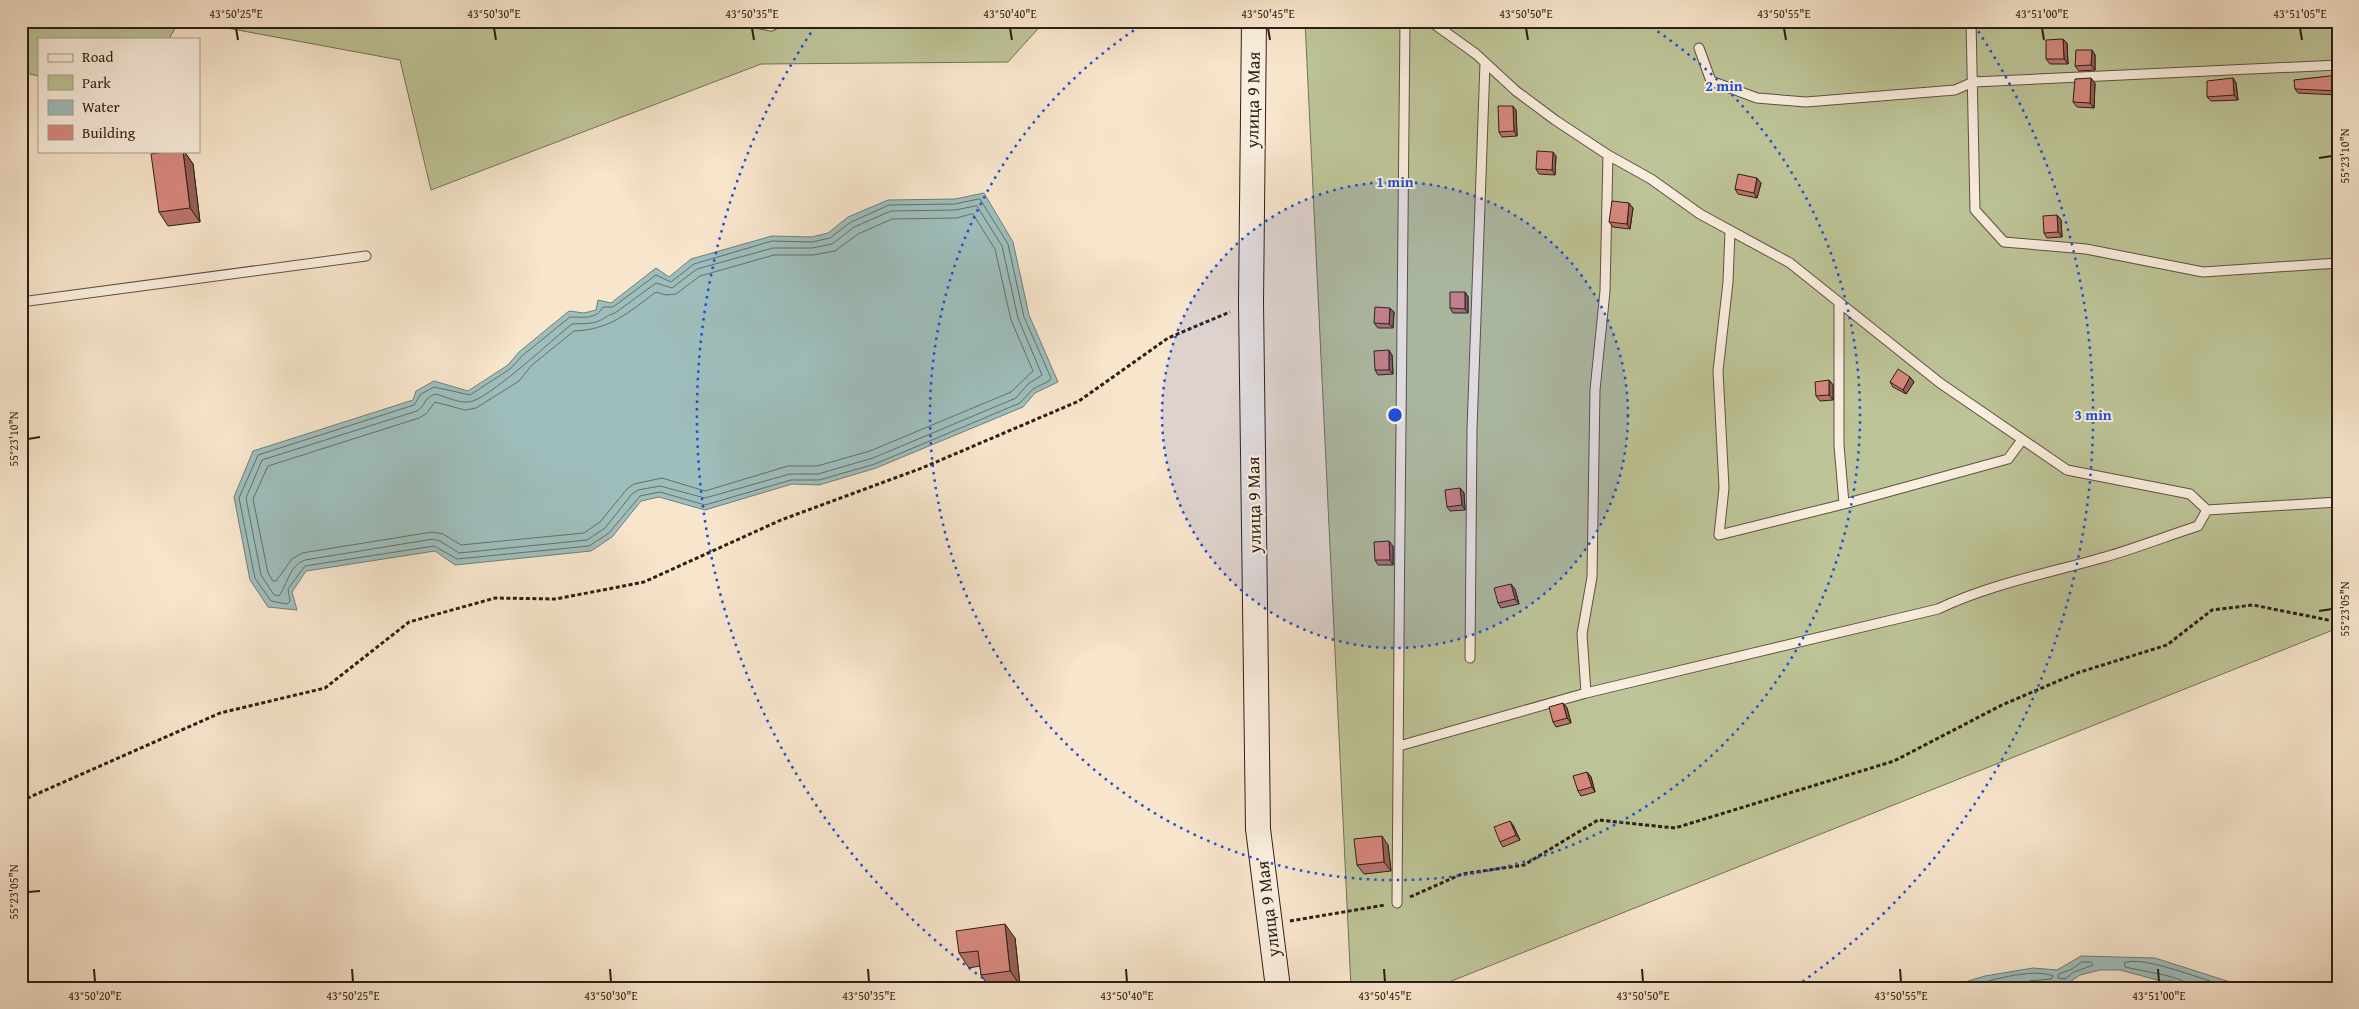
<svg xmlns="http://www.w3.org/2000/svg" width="2359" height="1009" viewBox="0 0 2359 1009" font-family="'Gentium Book Plus',serif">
	<rect width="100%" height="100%" fill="#f7e5cc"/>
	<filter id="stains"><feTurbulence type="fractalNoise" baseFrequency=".004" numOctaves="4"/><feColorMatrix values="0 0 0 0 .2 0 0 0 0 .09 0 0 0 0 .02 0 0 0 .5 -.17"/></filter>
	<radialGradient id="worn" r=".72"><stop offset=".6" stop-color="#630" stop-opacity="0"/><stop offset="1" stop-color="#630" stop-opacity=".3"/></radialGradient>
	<path fill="#bdc497" stroke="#757156" d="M21,21h158l-10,18h-130v37l-18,-4z
		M189,21h856l-37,41 -247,2 -330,126 -31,-130z
		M1305,21h1033v607l-904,360h-83z"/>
	<path fill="#9ebebc" stroke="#717e7a" d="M984,193l29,49 16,73 29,67 -23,11 -12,14 -147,61 -57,17 -27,-1 -87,26 -46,-13 -18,4 -29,36 -21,14 -136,14 -20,-14 -129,20 -14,21 5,18 -29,-3 -18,-27 -16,-83 19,-46 160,-51 3,-9 18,-10 34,10 40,-26 11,-13 50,-41 15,2 12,-3 2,-10 13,3 45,-35 13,9 22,-18 81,-23 40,1 16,-4 20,-16 40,-17 67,-1z
		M2081,956l74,2 94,30h-63l-14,-7h-11l-41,-11h-20l-20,5 -13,9 -56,4h-66l40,-12 48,-8 24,2z"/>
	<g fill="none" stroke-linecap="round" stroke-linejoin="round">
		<path stroke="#666e69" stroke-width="1" d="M980,199l28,45 16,73 27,61 -2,3 -16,8 -13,14 -145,61 -56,16h-28l-86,25 -45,-13 -20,4 -31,37 -20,13 -132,13 -23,-13 -129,20 -17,23 2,12 -3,3 -16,-3 -16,-23 -16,-80 19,-43 156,-50 7,-11 13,-7 36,8 40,-26 13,-14 47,-38c13,0 26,3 33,-10h10l43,-32 15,7 23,-18 78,-23 40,1 18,-4 21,-16 38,-17 66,-1z
			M977,206l25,40 16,72 24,57 -14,9 -12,14 -143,60 -55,16h-28l-85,24 -45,-12 -22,4 -6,4 -27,34 -18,12 -128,13 -19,-12 -7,-2 -128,21c-16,5 -18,26 -26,36l-5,-1 -13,-20 -15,-77 16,-38 155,-49c9,-6 6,-12 18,-17 10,2 22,9 33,8 18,0 86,-64 104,-78 10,-1 19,1 29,-4 7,-4 5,-4 14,-7l41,-30 16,5 25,-19 76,-21h39l20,-4 22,-17 37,-16 64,-1z
			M973,214l22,35 16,71 22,51 -22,21 -141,59 -53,15h-29l-83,25 -43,-13 -28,6 -7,5 -27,33 -16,11 -123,12 -18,-11 -11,-2 -130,21 -10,6 -16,22h-3l-5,-8 -15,-74 15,-33 151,-48 7,-4 9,-12 30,8 11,-2 43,-27 13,-16 42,-34c35,-1 54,-18 82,-39l10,3 10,-1 24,-18 74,-21h39l22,-4 23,-17 34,-15 64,-1z
			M2082,962h9l2,3 -19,7 -9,7 -7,-1 1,-4 13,-5z
			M1963,988c21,-6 70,-21 90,-12l-2,3 -22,2 -4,7
			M2187,988l-2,-6c-13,-7 -43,-11 -60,-15l-1,-4c18,-9 86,20 110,25"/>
		<defs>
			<path id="lane" d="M747,21l24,5 10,-5
				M1430,21l46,33 40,37 39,29 53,35 43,24 49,35 90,49 150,120 127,87 123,24 17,16 131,-8
				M1971,21l4,189 29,32 82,7 117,23 135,-9
				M1699,48l12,33 46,17 49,4 149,-12 18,-8 365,-17
				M1730,231l-2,51 -10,89 6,117 -5,47 125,-31 164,-45 14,-19
				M21,302l345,-46
				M1839,302v143l5,59
				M1470,658l2,-228 13,-367
				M1586,693l-4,-59 10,-57 3,-187 10,-99 3,-136
				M1399,746l187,-53 352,-84c52,-25 111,-36 167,-52 31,-9 62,-21 93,-31l9,-16
				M1397,903c3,-294 3,-588 8,-882"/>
			<path id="secondary" d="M1254,21l-3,282 7,526 20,159"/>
		</defs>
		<use href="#lane" stroke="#605044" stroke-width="11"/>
		<use href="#secondary" stroke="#2d1e16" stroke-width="26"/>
		<path stroke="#2d1e16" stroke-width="3" stroke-dasharray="4 2.5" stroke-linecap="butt" d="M21,801l199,-88 105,-25 84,-66 86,-24 61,1 88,-17 137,-62 141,-52 157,-67 89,-63 62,-26
			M1410,897l52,-23 62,-9 74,-45 77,8 219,-67 108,-56 75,-32 90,-28 45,-35 41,-5 85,17
			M1290,921l95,-16"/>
		<use href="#lane" stroke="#faeede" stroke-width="9"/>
		<use href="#secondary" stroke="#faeede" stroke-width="24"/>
	</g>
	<path fill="#ba756d" stroke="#2d1e16" d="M2067,43l1,21h-18l-4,-5z
		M2092,50l3,5v15l-16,1 -4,-5z
		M2338,75v20l-40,-2 -3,-4z
		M2233,78l3,5 2,17 -27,1 -4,-4z
		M2095,83l-1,25 -17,-1 -4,-5z
		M1516,110l1,26 -15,1 -3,-5z
		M183,151h1l9,13 7,58 -32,4 -9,-14z
		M1556,156l-1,19 -16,-1 -3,-5z
		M1761,183l-4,15 -19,-4 -3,-5z
		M1633,208l-3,21 -17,-2 -4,-5z
		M2057,215l4,5 1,17 -15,1 -3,-5z
		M1465,292l3,5v16h-15l-3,-5z
		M1394,312l-1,16h-15l-4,-5z
		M1392,355l1,19 -15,1 -3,-5z
		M1910,377l4,5 -8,12 -13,-7 -3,-5z
		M1829,380l4,5v15l-13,1 -4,-5z
		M1460,488l4,5 1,17 -15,1 -3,-4z
		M1393,546v19h-15l-3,-5z
		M1515,589l4,15 -18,4 -3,-5z
		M1563,703l4,5 4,15 -15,4 -3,-5z
		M1587,772l4,5 4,15 -14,4 -3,-5z
		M1513,825l7,15 -17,7 -3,-5z
		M1388,845l3,26 -27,3 -7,-9z
		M1015,938l5,47 -21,3h-9l-9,-13 -1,-9 -11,2 -10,-15z"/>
	<path fill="#975f59" stroke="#2d1e16" d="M2063,39l4,4 1,21 -4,-5z
		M2092,50l3,5v15l-4,-5z
		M2091,78l4,5 -1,25 -4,-5z
		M2233,78l3,5 2,17 -4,-5z
		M1513,106l3,4 1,26 -3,-5z
		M183,151h1l9,13 7,58 -10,-14z
		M1553,152l3,4 -1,19 -3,-5z
		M1757,178l4,5 -4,15 -3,-5z
		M1629,203l4,5 -3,21 -3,-5z
		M2057,215l4,5 1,17 -4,-5z
		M1465,292l3,5v16l-3,-4z
		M1390,308l4,4 -1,16 -4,-4z
		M1389,350l3,5 1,19 -4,-4z
		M1910,377l4,5 -8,12 -3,-4z
		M1829,380l4,5v15l-4,-5z
		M1460,488l4,5 1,17 -3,-5z
		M1389,541l4,5v19l-3,-5z
		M1511,584l4,5 4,15 -4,-5z
		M1563,703l4,5 4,15 -4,-5z
		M1587,772l4,5 4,15 -3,-5z
		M1510,821l3,4 7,15 -4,-5z
		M1382,836l6,9 3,26 -7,-9z
		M1005,924l10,14 5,47 -10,-14z"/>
	<path fill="#d8887f" stroke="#2d1e16" d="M2063,39l1,20h-18v-19z
		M2076,50h16l-1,15 -16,1z
		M2338,75v16l-43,-2 -1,-9z
		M2091,78l-1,25 -17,-1 2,-23z
		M2233,78l1,17 -27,2v-16z
		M1498,106h15l1,25 -15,1z
		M172,151h11l7,57 -31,4 -8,-58z
		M1537,151l16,1 -1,18 -16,-1z
		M1738,174l19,4 -3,15 -19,-4z
		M1612,201l17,2 -2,21 -18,-2z
		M2057,215l1,17 -14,1 -1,-17z
		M1450,292h15v17l-15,-1z
		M1375,307l15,1 -1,16 -15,-1z
		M1389,350v20h-14l-1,-19z
		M1898,369l12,8 -7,13 -13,-8z
		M1829,380v15l-13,1 -1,-14z
		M1460,488l2,17 -15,2 -2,-17z
		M1389,541l1,19h-15l-1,-18z
		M1511,584l4,15 -17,4 -4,-15z
		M1563,703l4,15 -14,4 -4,-15z
		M1587,772l5,15 -14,4 -5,-15z
		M1510,821l6,14 -16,7 -6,-15z
		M1382,836l2,26 -27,3 -3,-26z
		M1005,924l5,47 -29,4 -3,-24 -19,2 -3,-22z"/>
	<path fill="none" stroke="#2d1e16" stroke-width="2" d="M236,28l2,12M494,28l2,12M752,28l2,12M1010,28l2,12M1268,28l2,12M1526,28l2,12M1784,28l2,12M2042,28l2,12M2300,28l2,12M2319,158l13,-2M28,439l12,-2M2319,611l13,-2M28,892l12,-1M94,969l1,13M352,969l1,13M610,969l1,13M868,969l1,13M1126,969l1,13M1384,969l1,13M1642,969l1,13M1900,969l1,13M2158,969l1,13"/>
	<circle cx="1395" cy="415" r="233" fill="#1d4ed8" fill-opacity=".12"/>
	<g fill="none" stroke="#1d4ed8" stroke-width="2.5" stroke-dasharray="2.5 5">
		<circle cx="1395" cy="415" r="233"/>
		<path d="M1645 23A465 465 0 1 1 1145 23"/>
		<path d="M995 987A698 698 0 0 1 816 25M1974 25A698 698 0 0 1 1795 987"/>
	</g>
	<g text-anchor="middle" stroke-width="4" stroke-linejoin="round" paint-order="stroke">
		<g font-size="18" fill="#2d1e16" stroke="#faeede">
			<text transform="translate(1253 100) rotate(-89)" y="6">улица 9 Мая</text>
			<text transform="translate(1254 505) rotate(-91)" y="6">улица 9 Мая</text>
			<text transform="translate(1268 909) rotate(-97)" y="6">улица 9 Мая</text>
		</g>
	</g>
	<circle cx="1395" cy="415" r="8" fill="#1d4ed8" stroke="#faeede" stroke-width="2.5"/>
	<g font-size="15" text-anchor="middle" font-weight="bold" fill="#1d4ed8" stroke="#faeede" stroke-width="4" stroke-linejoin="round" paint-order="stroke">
		<text x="1724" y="91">2 min</text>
		<text x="1395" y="187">1 min</text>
		<text x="2093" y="420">3 min</text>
	</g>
	<rect width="2359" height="1009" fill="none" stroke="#f7e5cc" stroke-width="55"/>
	<rect x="38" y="38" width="162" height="115" fill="#faeede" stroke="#a89b8e"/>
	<rect x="48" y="54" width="25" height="8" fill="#faeede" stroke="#a89b8e"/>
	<text x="82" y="62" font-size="15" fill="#2d1e16">Road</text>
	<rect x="48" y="75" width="25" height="15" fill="#bdc497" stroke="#a89b8e"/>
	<text x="82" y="88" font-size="15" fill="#2d1e16">Park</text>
	<rect x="48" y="100" width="25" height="15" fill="#9ebebc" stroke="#a89b8e"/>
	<text x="82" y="112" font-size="15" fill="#2d1e16">Water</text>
	<rect x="48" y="125" width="25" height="15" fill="#d8887f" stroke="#a89b8e"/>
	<text x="82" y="138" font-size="15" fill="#2d1e16">Building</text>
	<rect x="28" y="28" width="2304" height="954" fill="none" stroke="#2d1e16" stroke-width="2"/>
	<g font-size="12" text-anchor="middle" fill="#2d1e16">
		<text x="236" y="18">43°50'25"E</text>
		<text x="494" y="18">43°50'30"E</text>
		<text x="752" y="18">43°50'35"E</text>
		<text x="1010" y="18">43°50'40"E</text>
		<text x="1268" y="18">43°50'45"E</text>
		<text x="1526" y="18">43°50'50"E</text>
		<text x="1784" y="18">43°50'55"E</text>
		<text x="2042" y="18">43°51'00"E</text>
		<text x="2300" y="18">43°51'05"E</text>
		<text transform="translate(2345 156) rotate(-90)" y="4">55°23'10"N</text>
		<text transform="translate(14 439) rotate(-90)" y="4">55°23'10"N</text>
		<text transform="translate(2345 609) rotate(-90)" y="4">55°23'05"N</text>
		<text transform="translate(14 892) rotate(-90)" y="4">55°23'05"N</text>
		<text x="95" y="1000">43°50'20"E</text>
		<text x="353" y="1000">43°50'25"E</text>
		<text x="611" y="1000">43°50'30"E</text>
		<text x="869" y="1000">43°50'35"E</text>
		<text x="1127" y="1000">43°50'40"E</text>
		<text x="1385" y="1000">43°50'45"E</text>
		<text x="1643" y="1000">43°50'50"E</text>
		<text x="1901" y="1000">43°50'55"E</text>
		<text x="2159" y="1000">43°51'00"E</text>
	</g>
	<rect width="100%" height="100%" filter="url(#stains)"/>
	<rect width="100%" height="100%" fill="url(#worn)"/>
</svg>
